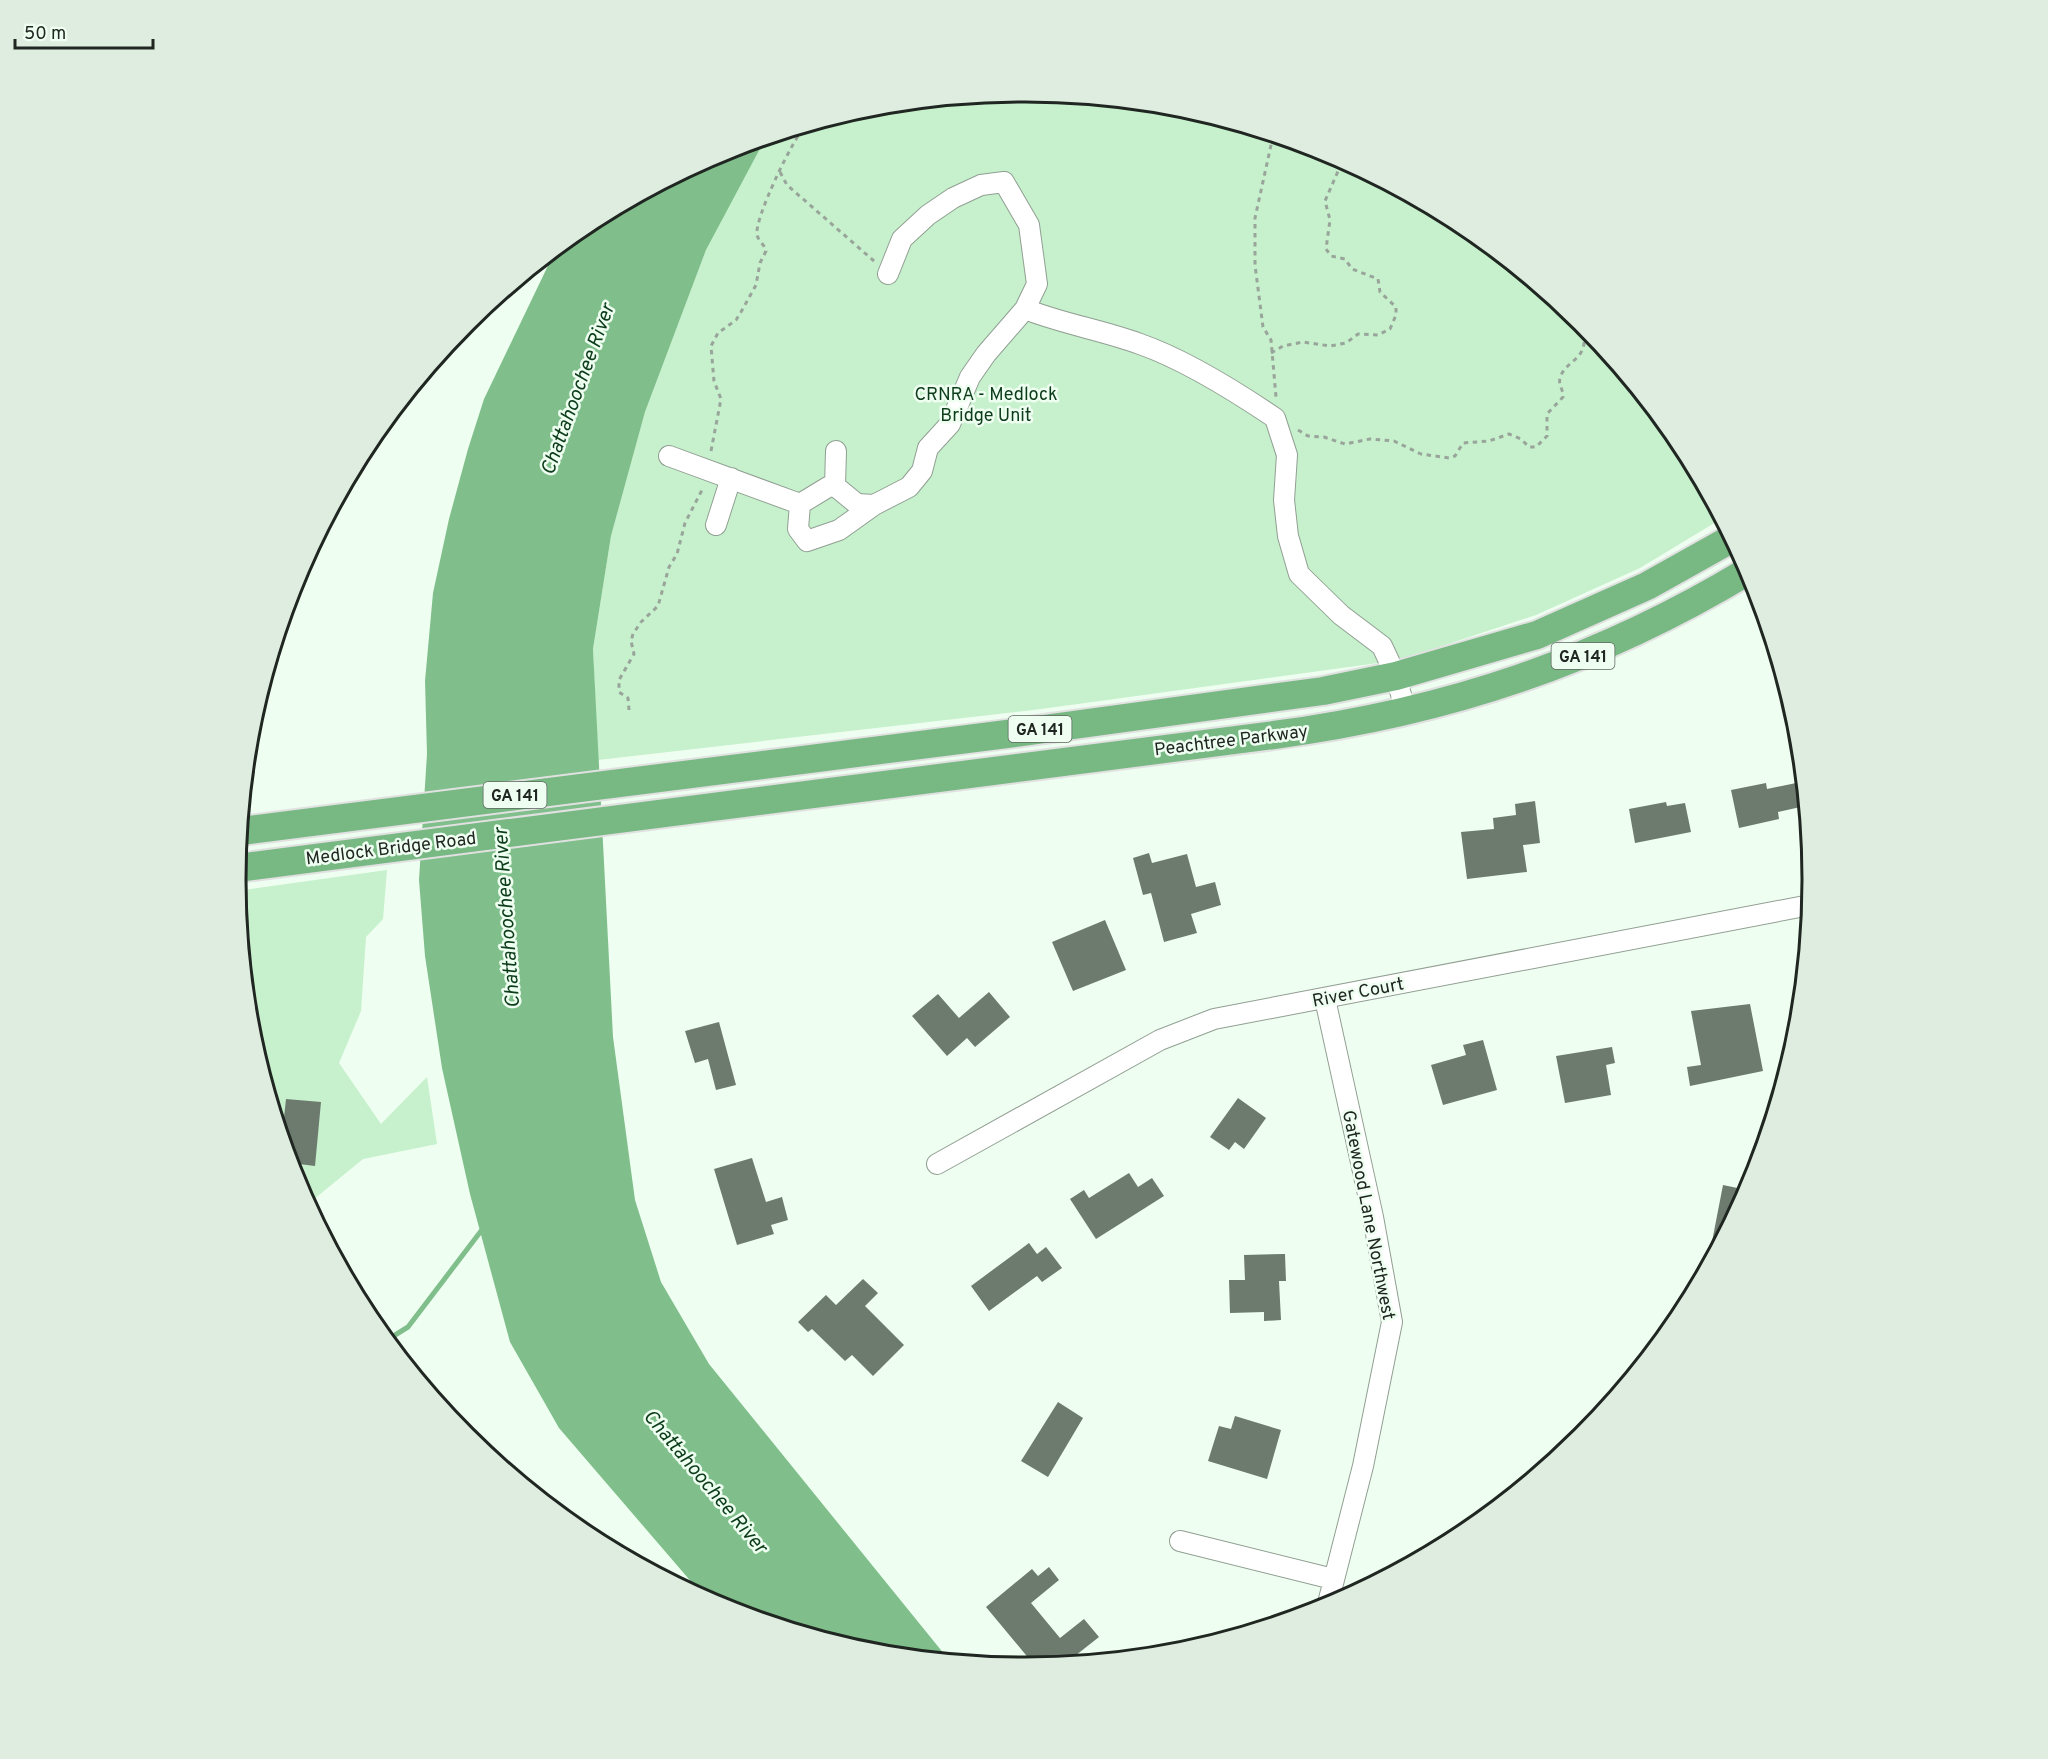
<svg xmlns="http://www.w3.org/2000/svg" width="2048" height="1759" viewBox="0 0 2048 1759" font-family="Overpass,sans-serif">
	<rect width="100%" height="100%" fill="#eefef0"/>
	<path fill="#c6f1cc" d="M1024,92l154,15 148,45 136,72 119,99 98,119 42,77 -81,49 -104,47 -136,45 -359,49 -443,51 -5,-111 18,-113 34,-124 61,-162 54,-104 5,-7 106,-32z
		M387,870l-4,49 -17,18 -5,74 -22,52 42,61 46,-47 10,67 -74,15 -55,45 -12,-23 -45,-148 -14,-142z"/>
	<path fill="#80bf8b" d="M765,139l-59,111 -61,162 -34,124 -18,113 20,388 22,163 26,82 48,82 240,296 -79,-8 -148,-45 -16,-8 -147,-171 -49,-86 -40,-148 -28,-126 -17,-112 -6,-76 8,-126 -2,-73 8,-88 16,-74 19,-70 16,-50 72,-150 30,-25 137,-73z"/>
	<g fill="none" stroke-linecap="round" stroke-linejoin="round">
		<path stroke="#80bf8b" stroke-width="5" d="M387,1340l21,-13 73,-96 6,-2"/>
	</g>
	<path fill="#6d7b6f" d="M1801,782l4,24 -27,6 1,7 -40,9 -8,-38 35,-7 1,6z
		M1535,801l5,42 -17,2 4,27 -60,7 -6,-47 33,-3 -1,-11 23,-3 -1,-11z
		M1666,802l1,4 18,-3 6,29 -56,11 -6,-34z
		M1149,853l3,10 35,-9 9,33 19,-5 6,23 -30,9 6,19 -33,9 -13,-49 -8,2 -10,-37z
		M1105,920l21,50 -53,21 -21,-49z
		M989,992l21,25 -35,30 -8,-9 -20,18 -35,-40 26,-22 21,24z
		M1750,1004l13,67 -73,15 -3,-19 14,-2 -10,-54z
		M719,1022l17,63 -20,5 -8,-31 -13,4 -10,-32z
		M1483,1040l14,50 -54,15 -12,-40 35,-10 -3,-10z
		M1612,1047l3,16 -9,2 5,30 -46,8 -9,-47z
		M1238,1098l28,20 -22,31 -9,-7 -6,8 -19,-13z
		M286,1099l35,3 -6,64 -24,-3 -9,-27z
		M752,1158l14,44 16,-5 6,23 -17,5 3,9 -37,11 -23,-76z
		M1129,1173l9,14 14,-9 12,18 -68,43 -26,-40 14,-9 5,8z
		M1723,1185l24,5 -33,63 -4,-1z
		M1029,1243l8,11 9,-7 16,21 -20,14 -5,-6 -48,35 -18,-25z
		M1285,1254l1,27h-7l2,39 -17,1v-9l-34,1 -1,-33h16l-1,-25z
		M863,1279l15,14 -13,13 39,39 -31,31 -21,-21 -7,6 -33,-32 -4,3 -10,-10 28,-27 10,10z
		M1058,1402l25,16 -35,59 -27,-16z
		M1235,1416l46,14 -14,49 -59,-18 11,-35 12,3z
		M1049,1567l10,13 -28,23 29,35 24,-19 15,18 -33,26 -31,3 -49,-59 46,-38 6,7z"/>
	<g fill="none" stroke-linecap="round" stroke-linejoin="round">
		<defs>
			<path id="minor" d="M1025,309c38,15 77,21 115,35 46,16 95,47 135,74l12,37 -3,45 4,36 11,38 42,41 41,31 14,30 10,37
				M836,451l-1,35 22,18 17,1
				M669,456l131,48
				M835,486l-7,1 -28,17 -2,25 9,12 32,-11 35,-25 35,-18 13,-16 6,-23 22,-24 20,-47 16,-23 39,-45 12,-25 -8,-59 -25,-43 -23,3 -28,13 -25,17 -26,24 -14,35
				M716,525l15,-47
				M1325,999l48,218 19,105 -29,144 -36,141
				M937,1164l223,-124 54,-21 596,-114
				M1180,1541l153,38"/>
			<path id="highway" d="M241,831l766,-97 316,-43 73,-15 141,-41 110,-49 84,-47
				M237,868l1037,-133c173,-23 325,-74 474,-164"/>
		</defs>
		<use href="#minor" stroke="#919f93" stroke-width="22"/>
		<use href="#highway" stroke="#e0e1e0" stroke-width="32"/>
		<path stroke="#99a59b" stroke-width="3" stroke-dasharray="4.5 4.5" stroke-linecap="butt" d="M1273,136l-18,82v47l8,62 8,13 5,57
			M780,172l7,13 87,76
			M1271,353l12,-7 20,-4 27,4 16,-3 12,-9 20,1 12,-6 6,-14v-8l-16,-15 -2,-13 -26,-10 -7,-10 -14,-3 -5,-7 4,-29 -5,-19 14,-32 8,-6
			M1298,430l10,6 16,1 21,7 25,-5 24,2 27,13 28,4 6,-2 8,-13 26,-2 20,-7 12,5 8,8h7l11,-11v-22l16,-17c1,-7 -5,-11 -3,-19 4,-14 19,-17 23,-30 3,-9 -1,-16 1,-23
			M711,451l10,-52 -7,-18 -3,-35 7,-13 18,-13 5,-8 15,-27 4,-22 6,-12c-1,-6 -7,-9 -9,-16 -3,-16 36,-96 48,-109
			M629,710l-1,-12 -9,-6v-12l15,-26 -3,-13 2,-7 8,-12 17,-16 11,-39 8,-13 8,-31 18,-35"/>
		<use href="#minor" stroke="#fff" stroke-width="20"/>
		<use href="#highway" stroke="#77b883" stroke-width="28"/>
	</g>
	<g text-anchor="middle" stroke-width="5" stroke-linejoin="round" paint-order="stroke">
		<g fill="#eefef0" stroke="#5e675f" stroke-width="1.5">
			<rect x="1551.5" y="643" width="63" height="26" rx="4.5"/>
			<rect x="1008.5" y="716" width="63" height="26" rx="4.5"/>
			<rect x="483.5" y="782" width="63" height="26" rx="4.5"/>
		</g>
		<g font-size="16" font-weight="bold" fill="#202621">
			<text x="1583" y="662">GA 141</text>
			<text x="1040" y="735">GA 141</text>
			<text x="515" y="801">GA 141</text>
		</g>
		<g font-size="18" fill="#0c3c1a" stroke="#eefef0">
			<text x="986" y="400">CRNRA - Medlock<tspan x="986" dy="21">Bridge Unit</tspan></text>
		</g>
		<g font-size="18" fill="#202621" stroke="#eefef0">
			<text transform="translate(1231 740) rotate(-7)" y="6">Peachtree Parkway</text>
			<text transform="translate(391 848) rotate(-7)" y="6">Medlock Bridge Road</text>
			<text transform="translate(1358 992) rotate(-11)" y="6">River Court</text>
			<text transform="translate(1369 1215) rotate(79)" y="6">Gatewood Lane Northwest</text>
		</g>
		<g font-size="20" font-style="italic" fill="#0c3c1a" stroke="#eefef0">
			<text transform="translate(577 389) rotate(-70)" y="7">Chattahoochee River</text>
			<text transform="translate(506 918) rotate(-94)" y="7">Chattahoochee River</text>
			<text transform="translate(706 1481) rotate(50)" y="7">Chattahoochee River</text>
		</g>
	</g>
	<path d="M0 0H2048V1759H0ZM1023 102H1025A777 777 0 0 1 1802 879V880A777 777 0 0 1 1025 1657H1023A777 777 0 0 1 246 880V879A777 777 0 0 1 1023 102Z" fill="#deeddf" fill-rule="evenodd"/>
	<path fill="none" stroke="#202621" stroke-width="3" d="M1023 102H1025A777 777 0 0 1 1802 879V880A777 777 0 0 1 1025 1657H1023A777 777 0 0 1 246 880V879A777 777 0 0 1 1023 102Z"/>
	<path d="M15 39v9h138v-9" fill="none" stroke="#202621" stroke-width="3"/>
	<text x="24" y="39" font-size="18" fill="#202621" stroke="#eefef0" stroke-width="4.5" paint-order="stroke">50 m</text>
</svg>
